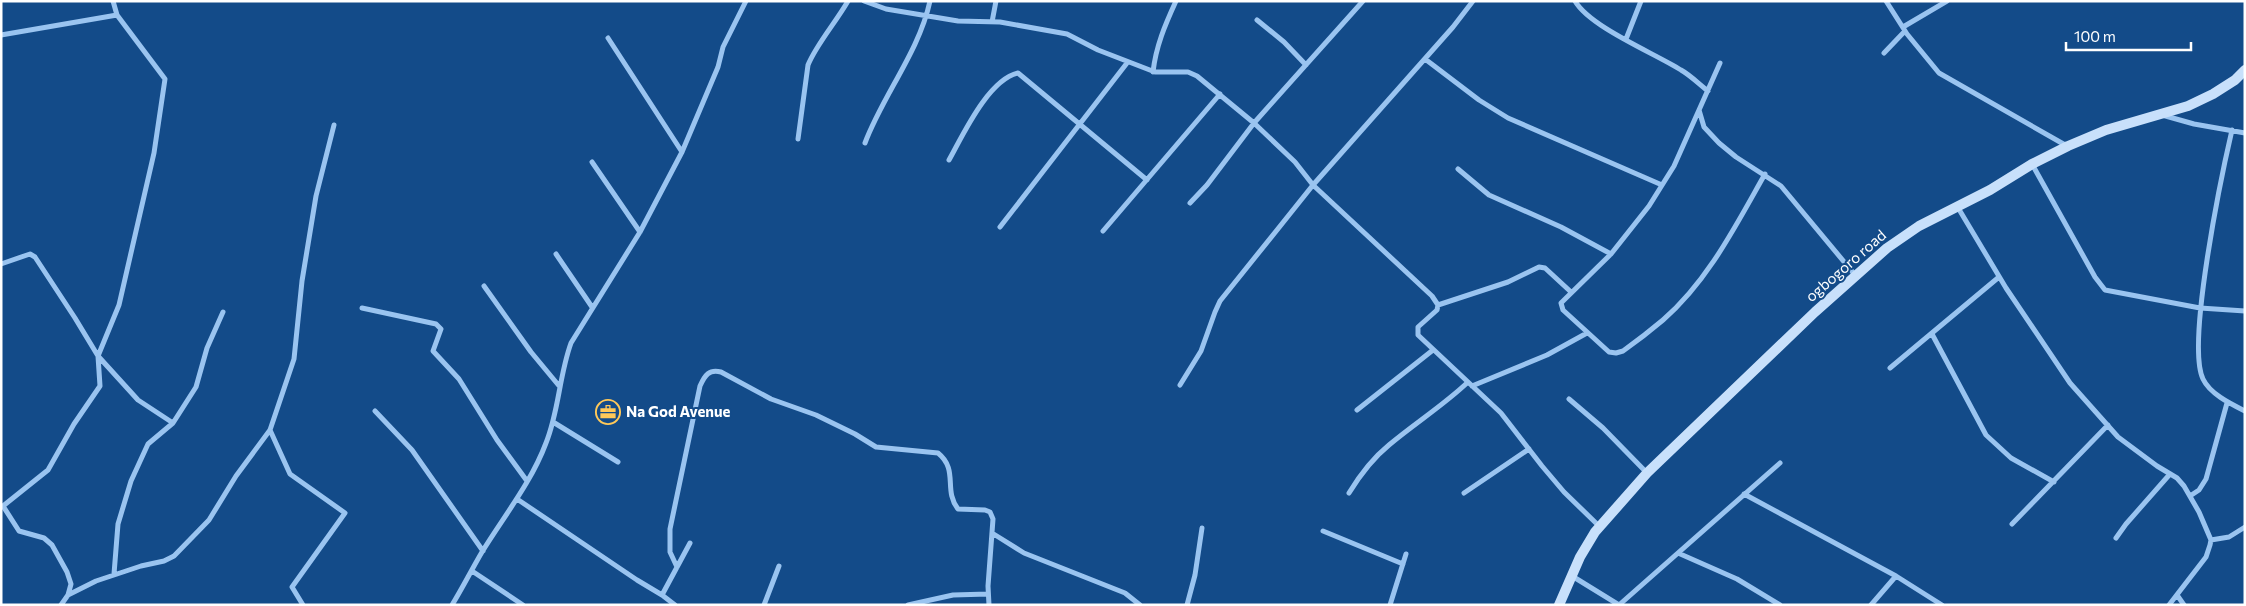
<svg xmlns="http://www.w3.org/2000/svg" width="2246" height="606" viewBox="0 0 2246 606" font-family="Commissioner,sans-serif">
	<rect width="100%" height="100%" fill="#134b89"/>
	<g fill="none" stroke-linecap="round" stroke-linejoin="round">
		<path stroke="#9ac4f0" stroke-width="5" d="M864,1l22,8 72,12 42,1 67,12 31,16 57,22h33l9,4 57,47 41,39 18,23 119,111 6,9 -1,5 -19,17v8l83,78 41,53 22,26 35,34
			M1575,1c15,26 79,52 106,69 9,5 18,14 27,21
			M1886,1l21,33 32,39 128,73
			M1257,20l27,22 22,23
			M992,22l4,-21
			M1903,27l44,-26
			M1,35l116,-20
			M608,38l74,114
			M1626,39l15,-38
			M1884,53l21,-22
			M1425,59l54,41 29,18 154,67
			M1720,63l-21,47 5,17 15,16 17,14 45,29 74,89
			M1153,72c3,-26 12,-47 23,-71
			M1699,110l-25,56 -25,40 -38,48 -50,49 2,7 46,42 7,1 7,-2c14,-10 27,-20 40,-31 45,-39 73,-95 102,-146
			M2162,115l32,9 51,9
			M2232,130c-10,43 -46,214 -29,249 7,15 28,25 42,32
			M798,139l10,-74c8,-20 28,-43 40,-64
			M865,143c18,-48 54,-91 65,-142
			M949,160c14,-25 39,-80 69,-87l129,107
			M592,162l48,70
			M2032,164l63,113 10,13 95,18 45,3
			M1458,169l31,26 72,32 50,27
			M1190,203l17,-18 47,-62 109,-122
			M1957,206l49,82 64,95 48,54 39,29 20,12 7,8 15,26 12,28 -1,5 -4,12 -37,48
			M1000,227c42,-55 85,-109 127,-164
			M1103,231l117,-137
			M556,254l36,53
			M1,264l29,-10 5,3 40,61 23,38 40,44 35,23
			M484,286l47,66 29,35
			M1438,305l70,-23 31,-15 6,1 26,24
			M362,308l74,16 5,5 -8,22 26,28 38,61 30,41
			M1932,334l54,101 25,23 43,24
			M1890,368l109,-91
			M1180,385l21,-34 14,-39 5,-11 93,-116 140,-158 20,-26
			M1472,386l75,-31 40,-22
			M1569,399l34,29 44,45
			M1357,410l76,-60
			M375,411l37,39 71,101
			M553,422l65,40
			M270,430l20,44 55,39 -53,74 11,18
			M1349,493c11,-18 24,-35 40,-48 26,-22 55,-40 79,-63
			M1464,493l65,-44
			M1744,494l152,82 -25,29
			M2190,496l9,-6 7,-11 21,-76
			M517,499l120,81 25,15
			M2012,524l96,-99
			M1323,531l80,33
			M992,533l32,20 101,40 15,12
			M2116,538l10,-14 44,-50
			M2211,540l18,-3 16,-10
			M1678,553l59,26 43,26
			M677,567l-7,-15v-23l30,-143c5,-11 9,-17 21,-14l50,27 45,16 39,19 21,13 62,6c21,17 5,37 20,56l27,1 5,2 3,7 -5,67 1,19
			M472,571l51,34
			M114,574l4,-50 13,-43 17,-37 25,-21 23,-36 11,-39 16,-36
			M1572,576l47,29
			M1896,576l46,29
			M68,595l3,-11 -4,-12 -15,-27 -8,-7 -25,-7 -16,-25 45,-36 26,-46 26,-38 -2,-30 21,-51 35,-152 11,-74 -48,-64 -4,-14
			M2177,595l7,10
			M61,605l7,-10 28,-14 45,-15 23,-5 10,-5 35,-36 27,-44 34,-46 24,-71 8,-78 14,-85 18,-71
			M452,605c11,-18 20,-36 30,-53 22,-36 49,-69 64,-109 13,-32 13,-67 25,-100l69,-111 42,-80 36,-85 5,-20 23,-46
			M675,605l-13,-10 28,-52
			M764,605l15,-39
			M908,605l45,-10 35,-1
			M1187,605l8,-30 7,-47
			M1390,605l16,-51
			M1619,605l161,-142"/>
		<path stroke="#c8e0fb" stroke-width="10" d="M1559,605l21,-48 15,-25 52,-59 168,-161 72,-64 32,-22 71,-36 42,-26 36,-18 38,-16 82,-24 25,-12 22,-14 10,-10"/>
	</g>
	<defs>
		<symbol id="office-ring" viewBox="-11 -11 22 22"><circle r="9.5" fill="#134b89" stroke="#ffc959" stroke-width="1.5"/><path d="M-6-3h4V-5.5h4V-3h4V5H-6ZM-1-4.5V-3h2v-1.5ZM-6 0V1H6V0Z" fill="#ffc959"/></symbol>
	</defs>
	<g fill-rule="evenodd">
		<use href="#office-ring" x="594" y="398" width="28" height="28"/>
	</g>
	<g text-anchor="middle" stroke-width="4" stroke-linejoin="round" paint-order="stroke">
		<g font-size="15" fill="#fff" stroke="#134b89">
			<text transform="translate(1846 266) rotate(-41)" y="5">ogbogoro road</text>
		</g>
		<g font-size="15" font-weight="bold" fill="#fff" stroke="#134b89" text-anchor="start">
			<text x="626" y="417">Na God Avenue</text>
		</g>
	</g>
	<rect width="2246" height="606" fill="none" stroke="#ffffff" stroke-width="5"/>
	<path d="M2066 42v8h125v-8" fill="none" stroke="#ffffff" stroke-width="2.5"/>
	<text x="2074" y="42" font-size="15" fill="#ffffff" stroke="#134b89" stroke-width="4" paint-order="stroke">100 m</text>
</svg>
